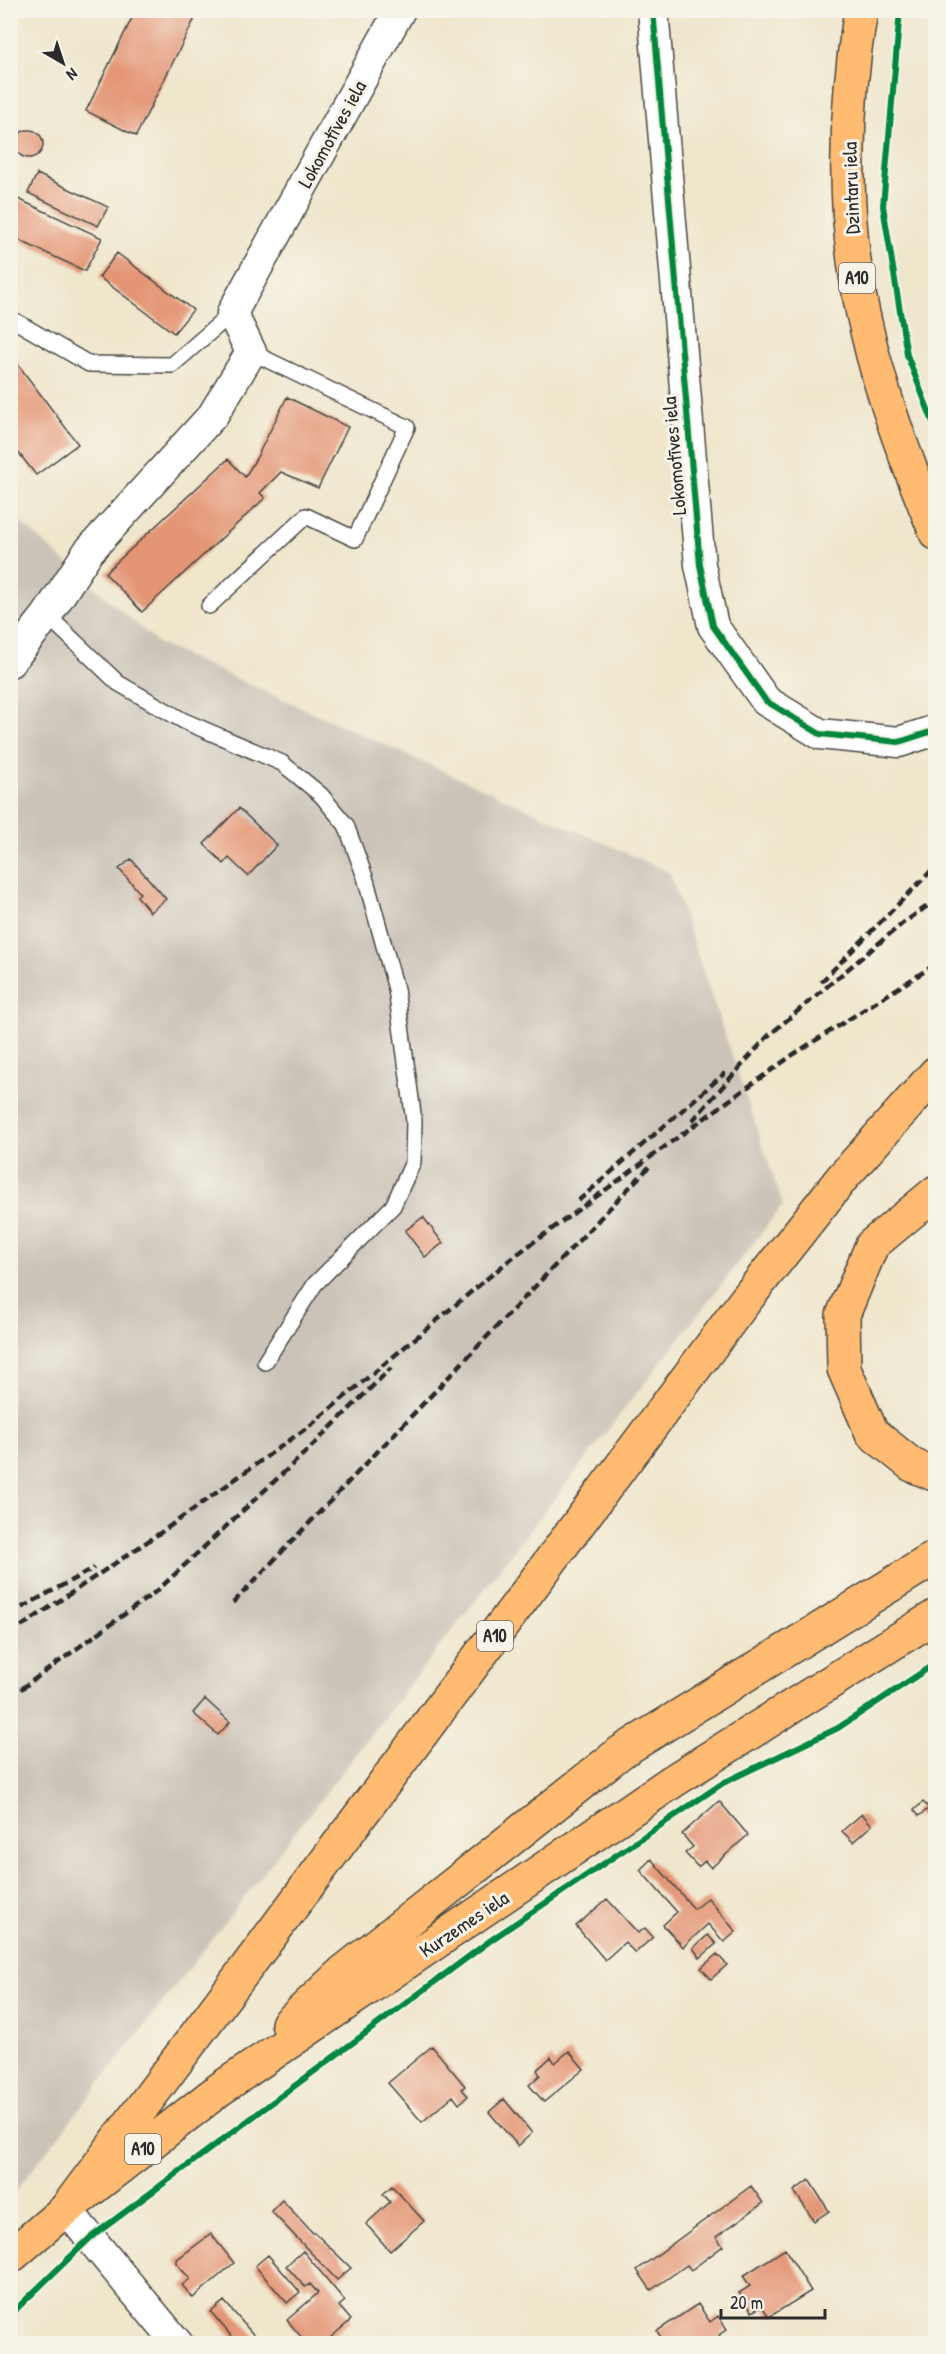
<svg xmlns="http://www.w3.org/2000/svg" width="946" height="2354" viewBox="0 0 946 2354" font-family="'Patrick Hand',sans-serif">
	<rect width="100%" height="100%" fill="#f7f3e8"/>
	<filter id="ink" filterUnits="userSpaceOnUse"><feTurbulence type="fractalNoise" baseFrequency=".0167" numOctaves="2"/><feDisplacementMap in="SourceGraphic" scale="12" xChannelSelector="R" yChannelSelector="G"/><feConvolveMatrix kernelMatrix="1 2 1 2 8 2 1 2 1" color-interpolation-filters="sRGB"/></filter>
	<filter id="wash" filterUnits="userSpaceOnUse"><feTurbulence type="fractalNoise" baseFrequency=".008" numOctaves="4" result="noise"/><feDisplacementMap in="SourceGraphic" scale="24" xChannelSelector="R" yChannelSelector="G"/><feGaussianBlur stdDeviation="1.35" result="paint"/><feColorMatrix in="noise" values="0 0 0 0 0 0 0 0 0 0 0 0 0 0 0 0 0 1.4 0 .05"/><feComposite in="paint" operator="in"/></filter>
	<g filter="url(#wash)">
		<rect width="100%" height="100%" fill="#efe6cc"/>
		<path fill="#cbc3b8" d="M11,514l148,130 510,228 114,333 -772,992z"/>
		<g id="blocks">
			<path fill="#e49574" d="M136,10h63l-63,126 -50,-25z
				M15 144a14 14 0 1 1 28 0a14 14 0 1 1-28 0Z
				M37,174l71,33 -10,19 -70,-33z
				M16,198l86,40 -17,33 -75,-35v-26z
				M117,253l76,57 -19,23 -75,-56z
				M10,354l68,90 -42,31 -26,-33z
				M287,397l61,30 -30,61 -37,-16 -21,21 5,5 -123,114 -37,-39 123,-114 17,18 12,-20z
				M239,808l38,37 -29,31 -19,-18 -5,6 -20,-20z
				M131,859l35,40 -16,13 -13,-16 3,-3 -21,-24z
				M423,1217l20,26 -18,14 -20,-26z
				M205,1699l25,23 -12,13 -25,-22z
				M719,1801l29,34 -37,33 -6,-7 -7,6 -13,-14 8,-6 -11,-13z
				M923,1802l6,6 -10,8 -5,-6z
				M862,1814l10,11 -19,17 -11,-11z
				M651,1859l43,50 14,-11 28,34 -12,10 -16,-18 -25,23 -20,-22 14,-13 -37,-42z
				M607,1899l31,34 7,-5 8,9 -18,16 -10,-11 -20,18 -29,-34z
				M708,1935l8,9 -16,14 -7,-10z
				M717,1954l10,11 -16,14 -10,-11z
				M432,2046l33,40 -3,3 6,7 -9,8 -6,-8 -31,26 -34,-39z
				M569,2051l15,18 -40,33 -15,-17 11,-10 -3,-5 14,-13 4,6z
				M504,2099l28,34 -14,13 -29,-34z
				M809,2180l20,31 -15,10 -20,-30z
				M392,2186l32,35 -34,30 -24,-27 24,-22 -7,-8z
				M751,2186l12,17 -47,34 7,9 -32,24 -4,-5 -36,25 -14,-20z
				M282,2200l31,33h2l36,35 -14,12 -66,-69z
				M211,2234l23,29 -41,35 -11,-13 8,-6 -14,-16v-3z
				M785,2249l26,42 -42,26 -7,-11 -10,6 -13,-19 11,-7 -7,-10z
				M303,2251l42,50 -6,5 12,14 -28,24h-16l-20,-24 31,-27 -8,-9 -5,3 -19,-21z
				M268,2255l32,37 -13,11 -32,-37z
				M224,2301l34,39 -4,4h-16l-27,-32z
				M698,2304l12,18 8,-6 9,13 -8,6 5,9h-59l-8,-13z"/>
		</g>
	</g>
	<g filter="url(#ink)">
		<use href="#blocks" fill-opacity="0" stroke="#484743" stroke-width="1.5"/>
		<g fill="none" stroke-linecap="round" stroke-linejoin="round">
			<defs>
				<path id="service" d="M10,318l79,46 83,1 60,-52
					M209,606l97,-90 49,23 52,-112 -156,-75
					M47,615l71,68 66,38 98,42 39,32 25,30 19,52 31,112 18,132 -1,41 -20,44 -78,78 -50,78"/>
				<path id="minor" d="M653,10l47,555 13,61 53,75 54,33 79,8 37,-12
					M10,662l37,-47 41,-63 125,-137 38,-63 -19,-39 168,-303
					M66,2209l112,135"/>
				<path id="trunk" d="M861,10c-18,103 -19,220 6,321 16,70 42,136 69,202
					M936,1192l-64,53 -29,70 1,54 28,64 40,32 24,10
					M288,2024l55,-52 278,-220 315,-195
					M66,2209l678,-907 98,-124 94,-105
					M10,2257l56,-48 154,-120 453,-308 263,-165"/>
			</defs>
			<use href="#service" stroke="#484743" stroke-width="18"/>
			<use href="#minor" stroke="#484743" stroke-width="33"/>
			<use href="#trunk" stroke="#484743" stroke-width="36"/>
			<use href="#service" stroke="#fff" stroke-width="15"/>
			<use href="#minor" stroke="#fff" stroke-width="30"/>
			<use href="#trunk" stroke="#ffbb71" stroke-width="33"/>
			<path stroke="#2b2b2b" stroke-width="4.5" stroke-dasharray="9 4.5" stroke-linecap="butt" d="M821,982l115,-116
				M692,1121l76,-85 135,-113 33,-23
				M578,1201l147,-128
				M233,1603l416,-436
				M10,1614l84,-46
				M10,1634l153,-103 149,-107 200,-166 162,-118 120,-86 142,-90
				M10,1697l148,-107 153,-143 80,-79"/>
			<defs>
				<path id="cycleway" d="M653,10l47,555 13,61 53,75 54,33 79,8 37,-12
					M900,10l-17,196 24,149 29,75
					M10,2315l80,-77 401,-298 232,-157 115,-55 98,-65"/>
			</defs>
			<use href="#cycleway" stroke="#f7f3e8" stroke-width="10"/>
			<use href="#cycleway" stroke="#00873e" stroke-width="6"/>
		</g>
	</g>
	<g text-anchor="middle" stroke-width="6" stroke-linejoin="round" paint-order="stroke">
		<g fill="#f7f3e8" stroke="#686764" stroke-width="1.5">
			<rect x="839" y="263" width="36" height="30" rx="4.5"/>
			<rect x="477" y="1621" width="36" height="30" rx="4.5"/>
			<rect x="125" y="2134" width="36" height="30" rx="4.5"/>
		</g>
		<g font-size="18" font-weight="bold" fill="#2b2b2b">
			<text x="857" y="284">A10</text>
			<text x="495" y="1642">A10</text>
			<text x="143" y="2155">A10</text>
		</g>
		<g font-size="20" fill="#2b2b2b" stroke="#f7f3e8">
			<text transform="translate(332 134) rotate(-61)" y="7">Lokomotīves iela</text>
			<text transform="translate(851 188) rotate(-92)" y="7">Dzintaru iela</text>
			<text transform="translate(674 456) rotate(-95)" y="7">Lokomotīves iela</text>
			<text transform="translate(464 1924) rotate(-34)" y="7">Kurzemes iela</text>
		</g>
	</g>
	<rect width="946" height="2354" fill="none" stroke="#f7f3e8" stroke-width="36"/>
	<g transform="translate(63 63) rotate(141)" stroke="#f7f3e8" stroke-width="4.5" paint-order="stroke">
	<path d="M0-4.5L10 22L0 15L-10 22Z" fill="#2b2b2b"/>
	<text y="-9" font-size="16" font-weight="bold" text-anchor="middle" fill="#2b2b2b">N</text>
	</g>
	<path d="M721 2309v9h104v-9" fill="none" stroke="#2b2b2b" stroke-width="3"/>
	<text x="730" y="2309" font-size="18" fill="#2b2b2b" stroke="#f7f3e8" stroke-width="4.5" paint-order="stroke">20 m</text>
</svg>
